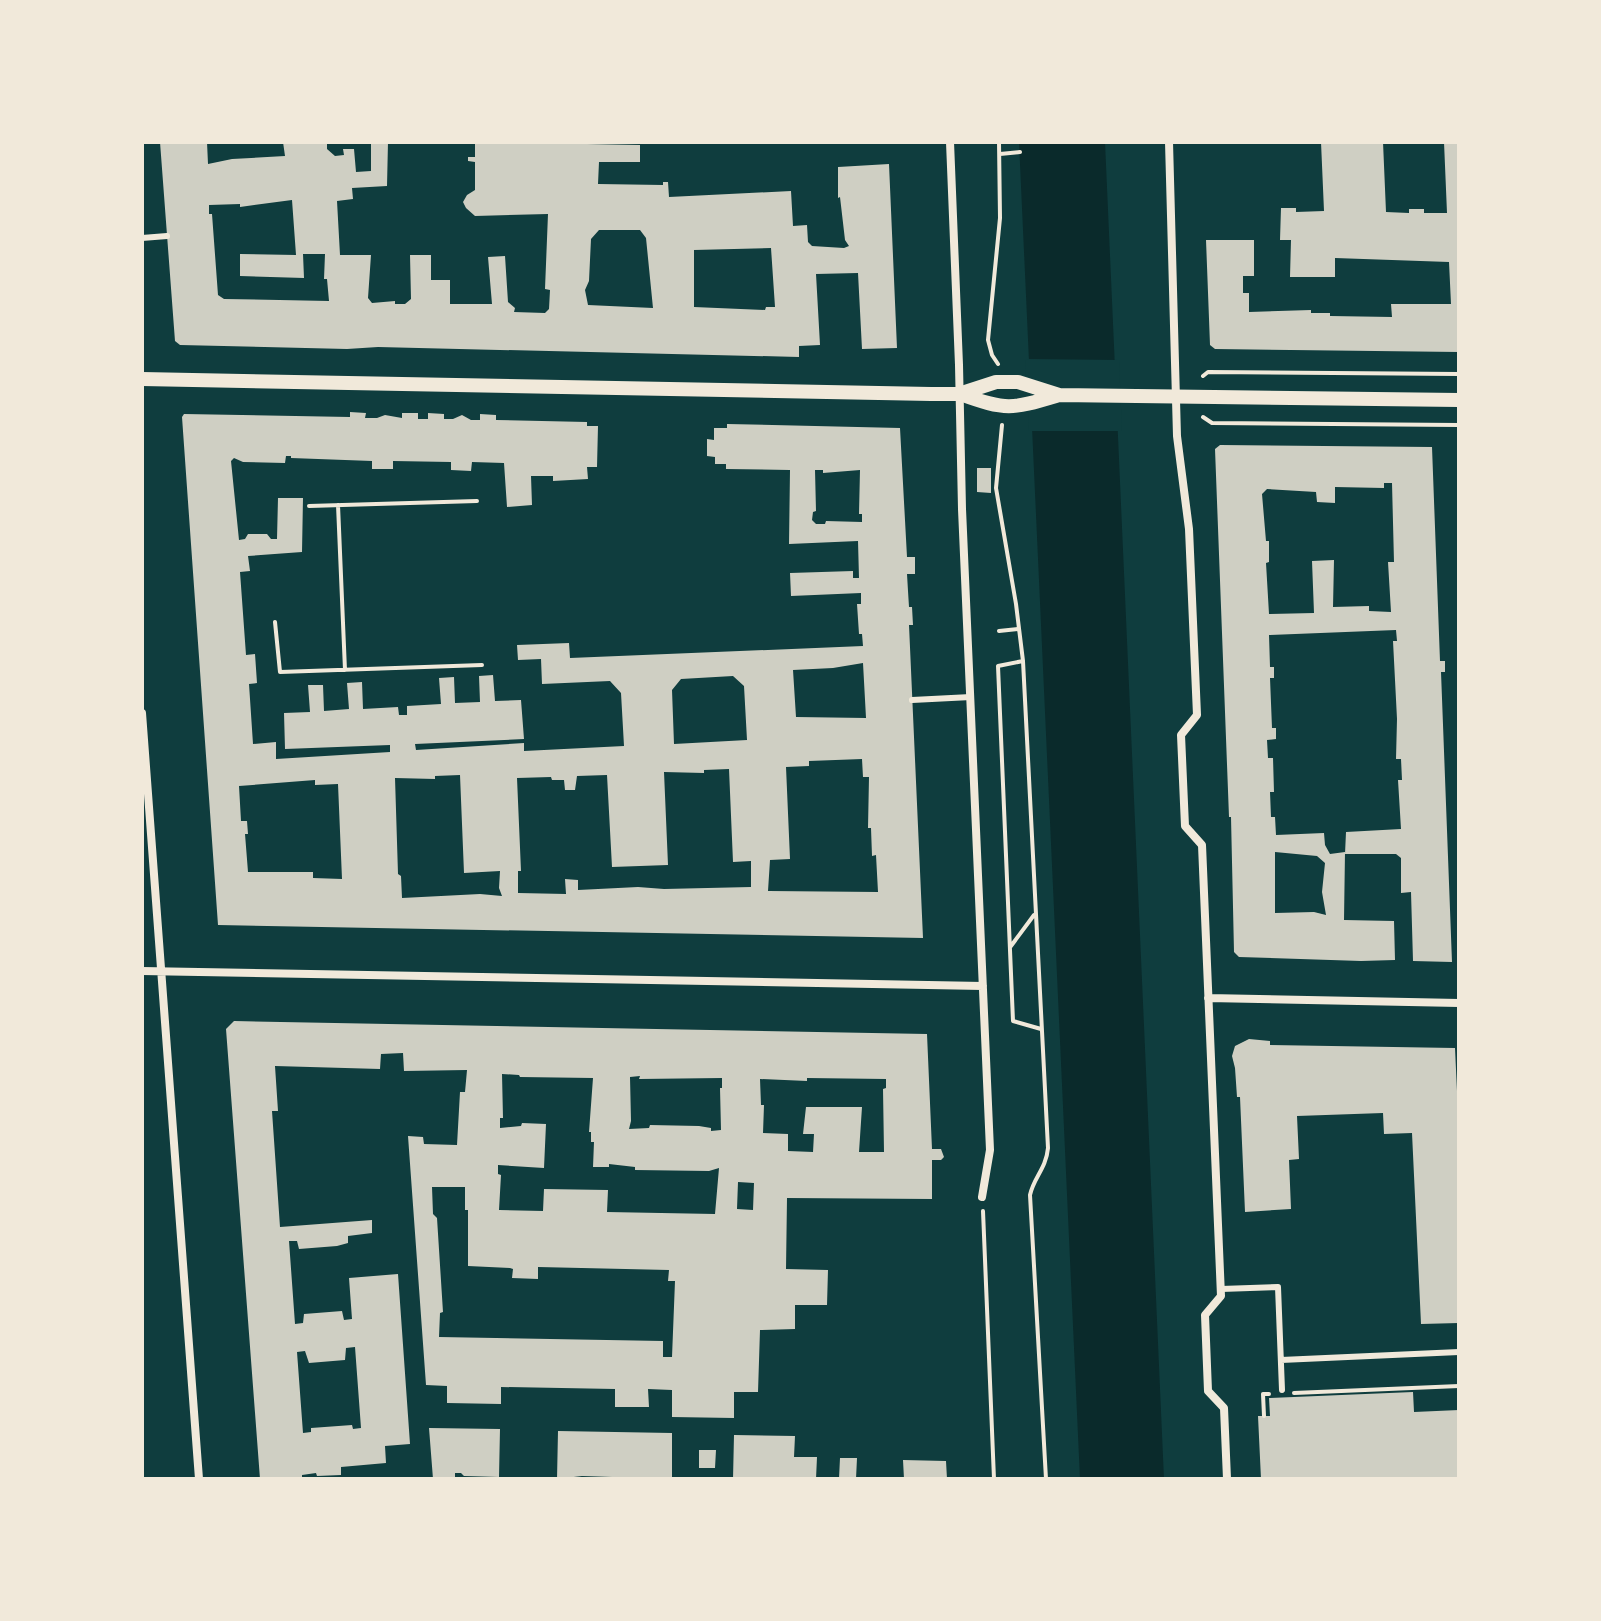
<svg xmlns="http://www.w3.org/2000/svg" width="1601" height="1621" viewBox="0 0 1601 1621" font-family="'Source Sans 3',sans-serif">
	<rect width="100%" height="100%" fill="#0f3d3e"/>
	<path fill="#0a2a2b" d="M1019,142h86l59,1337h-84z"/>
	<path fill="#0f3d3e" d="M1025,359l94,1 3,71h-93z"/>
	<path fill="#cfcfc3" fill-rule="evenodd" d="M160,142h47l1,22 24,-5 53,-3 -2,-14h44v7l8,7 9,-1 -1,-6h11l2,23 15,-1v-29h17l-1,44 -35,2 1,11 -16,2 3,54h31l-3,43 4,5 23,-2v3h10l6,-5 -1,-44h21v25h19v24h42l-4,-47 17,-1 3,46 7,6 -1,4 31,1 4,-4 1,-19 -5,-1 3,-75 -73,2 -9,-8 -3,-6 4,-7 8,-5v-28l-7,-1v-4h7v-15l165,3v17h-41l-1,22 65,1v-3h5l1,15 122,-6 2,35 14,-1 1,17 4,4 32,2 5,-2 -4,-6 -5,-43 -2,1v-31l51,-3 8,184 -35,1 -4,-76 -42,1 4,71 -21,1v11l-421,-10 -31,2 -167,-4 -5,-4zM292,200l4,55 -56,-1v22l64,2 -1,-24h22l-1,25h3l2,22 -105,-2 -6,-4 -6,-81h-3v-9l31,-1v3zM599,230h41l6,8 7,70 -65,-3 -3,-15 4,-9 2,-42zM771,248l4,59h-9l-1,3 -71,-3v-57z
		M1321,142h62l3,70 23,1v-4h15v4h23l-3,-71h15v210l-244,-3 -5,-4 -4,-105h48v36h-11v17h6v19l62,-2v3h19v3l62,1 -1,-13h60l-2,-42 -114,-4v19h-45l1,-37h-11l1,-32h15v4l28,-1z
		M350,412l16,1 -1,5h12l8,-3 17,3v-5h16v6h10v-6l16,1v5h9l9,-4 9,5h9v-6l16,1v5l91,2v4h11l-1,41h-10l1,12 -35,2v-5h-22l1,29 -25,2 -3,-44 -32,-1 -1,9 -20,-1v-8l-58,-1v8h-21v-8l-81,-3v-2h-5l-1,7 -42,-1 -9,-4 -3,3 8,79 6,-1 3,-5h19l4,5h6l1,-41h25l-1,54 -54,4 2,15 -10,1 6,83 9,-1 2,29 -8,1 4,60 23,-2v17l114,-7v-7l-105,4 -1,-36 26,-1 -2,-27h15l1,26 25,-2 -2,-26 15,-1 1,27 35,-2 1,8h8v-9l34,-2 -2,-26 15,-1 1,26 25,-1 -1,-26 14,-1 2,26 26,-1 3,39 -109,5 1,6 108,-7v8l100,-5 -3,-53 -11,-12 -68,3 -1,-25 -23,1 -1,-15 52,-2 1,15 293,-12 -1,-12h-3l-2,-30h4v-11l-70,3 -1,-23 63,-2v7h6l-1,-37 -69,3 1,-74 -64,-1v-5h-11v-7l-8,-1v-17l7,1v-12h13v-4l173,4 7,129h8v17h-8l1,17 1,16h3l1,18h-4l14,313 -705,-13 -36,-508 2,-3 166,3zM815,470h8v3l37,-3 -1,44h3v8l-36,-1 -1,3h-9l-4,-4 1,-8 3,-1zM863,663l3,55 -70,-1 -3,-47 40,-2zM733,676l11,10 3,54 -73,4 -2,-54 9,-11zM862,759l1,18h6l-1,51h3l1,28 4,-1 2,37 -110,-1 2,-31 20,-1 -4,-92 23,-1v-5zM729,769l4,93 18,-1v26l-87,2 -26,-2 -60,3v-10l-13,-1 1,15 -48,-1v-22h3l-4,-93 34,-1 1,3h12l1,10h10l2,-14 30,-1 5,92 56,-2 -4,-93 40,1v-3zM460,775l4,98 36,-2 -1,17 3,8 -22,-2 -78,4 -1,-22 -3,-2 -3,-96 40,1v-3zM315,780v5l23,-1 4,95 -29,-1v-6h-65l-3,-38h3l-1,-13h-6l-2,-35z
		M1220,445l212,2 8,214h5v11h-4l11,290 -39,-1 -2,-69 -10,1v-35l-5,-4h-51l1,-22 55,-3 -3,-49h4l-1,-21h-5l1,-40 -4,-78h4l-1,-11 -127,5 1,32h4v11h-4l2,50h4v11l-9,1 1,18h5l1,34h-4l1,25h4l1,18 48,-2 1,12 5,9 15,-2 -1,68 50,1 1,39 -34,1 -122,-4 -5,-5 -3,-135h-2l-14,-368zM1384,483h8l2,79h-6l3,50 -22,-1v-5l-36,1 1,-47 -22,1 2,52 -45,1 -3,-51 3,-1v-21h-3l-4,-47 5,-5 49,3 1,10 18,1v-16l49,1zM1275,852l42,4 8,7 -3,29 4,23 -12,-3 -39,1z
		M977,468h14v25l-14,-1z
		M234,1021l693,13 5,115h9l3,8 -3,3h-9v39l-145,-1 -1,71 42,1 -1,35h-32v24l-35,1 -2,62h-24v26l-62,-1v-27l-24,-1 1,18h-34v-18l-114,-2v17l-54,-1v-17l-21,-1 -18,-249 15,1 1,7 33,1 3,-53h5l2,-22 -63,1 -1,-18 -22,1 -1,15 -105,-3 3,45h-6l8,116 92,-7v13l-24,3v7l-11,3 -38,3 -2,-8h-8l6,83 8,-1 1,-9 38,-3 2,9 8,-1 -3,-41 49,-4 12,170 -25,2 1,17 -45,4v8l-24,1 -1,-3 -14,2v4h-42l-34,-450zM502,1074l17,1 1,2 73,1 -4,54h2v10h3l-1,25h16v-3l26,3v3l74,1 10,-3 -4,46 -108,-2 1,-22 -64,-1 -1,22 -44,-1 2,-35 -3,-1v-9l46,3 2,-44 -24,-1 -1,3 -21,2v-10h3zM640,1076l-1,3 83,-1v10h-2l1,42 -10,1v-3l-12,-2 -49,-1 -1,3 -20,1 2,-8 -1,-44zM807,1078l79,1v9l-3,1 1,63h-25l3,-45h-56l-3,27h11l-1,18 -25,-1v-17l-25,-1 1,-28h-3l-1,-26 47,2zM738,1182l16,1 -1,27 -16,-1zM432,1187h33v23h3v56l42,2 3,1 -1,9 26,1v-12l131,3 -1,11h7l-3,76h-9v-16l-224,-4 1,-24 3,-1 -6,-94 -4,-4zM355,1347l6,81 -8,1 -1,-4 -41,3v4l-8,1 -6,-81 8,-1 4,12 36,-3 1,-12z
		M1249,1039l21,2v4l185,3 4,86v52h-2l2,137 -38,1 -9,-191 -28,1 -1,-21 -86,3 2,43 -10,1 2,49 -46,3 -5,-115h-3l-2,-29 -3,-12 3,-10z
		M1413,1392l1,20 45,-2v69h-198l-3,-63h12l-1,-18z
		M429,1428l71,1 -1,48 -35,-1 -3,-3h-6v6h-22z
		M558,1431l114,2v46l-90,-3 -25,3z
		M734,1435l61,1 -1,21h23l-1,22h-83z
		M699,1450h17l-1,18h-16z
		M840,1458h17l-1,21h-17z
		M903,1460l43,1 1,18h-43z"/>
	<g fill="none" stroke-linecap="round" stroke-linejoin="round">
		<path stroke="#f1e9da" stroke-width="4" d="M1000,154l20,-2
			M998,364l-6,-9 -4,-15 12,-122 -1,-76
			M1203,376l5,-4 251,2
			M1203,417l9,6 247,2
			M1002,425l-6,63 20,116 7,57 25,487c-2,21 -14,29 -18,47l16,284
			M338,505l7,165
			M309,506l168,-5
			M275,622l5,50 202,-7
			M999,631l20,-2
			M1023,661l-25,5 15,355 28,8
			M1011,946l23,-31
			M983,1211l11,268
			M1294,1393l165,-7
			M1264,1416l-1,-22h6"/>
		<path stroke="#f1e9da" stroke-width="6" d="M142,238l25,-2
			M912,700l59,-3
			M1221,1289l57,-2 4,103
			M1281,1360l178,-8"/>
		<path stroke="#f1e9da" stroke-width="8" d="M950,142l9,223 3,144 28,641 -8,47
			M1169,142l8,294 12,93 8,186 -16,20 4,91 17,19 19,451 -16,19 3,76 16,17 3,71
			M142,713l57,766
			M142,971l841,15
			M1208,998l251,5"/>
		<path stroke="#f1e9da" stroke-width="14" d="M142,379l789,15h28l37,-12h22l41,13
			M960,394c47,17 52,15 99,1l400,5"/>
	</g>
	<rect width="1601" height="1621" fill="none" stroke="#f1e9da" stroke-width="288"/>
</svg>
